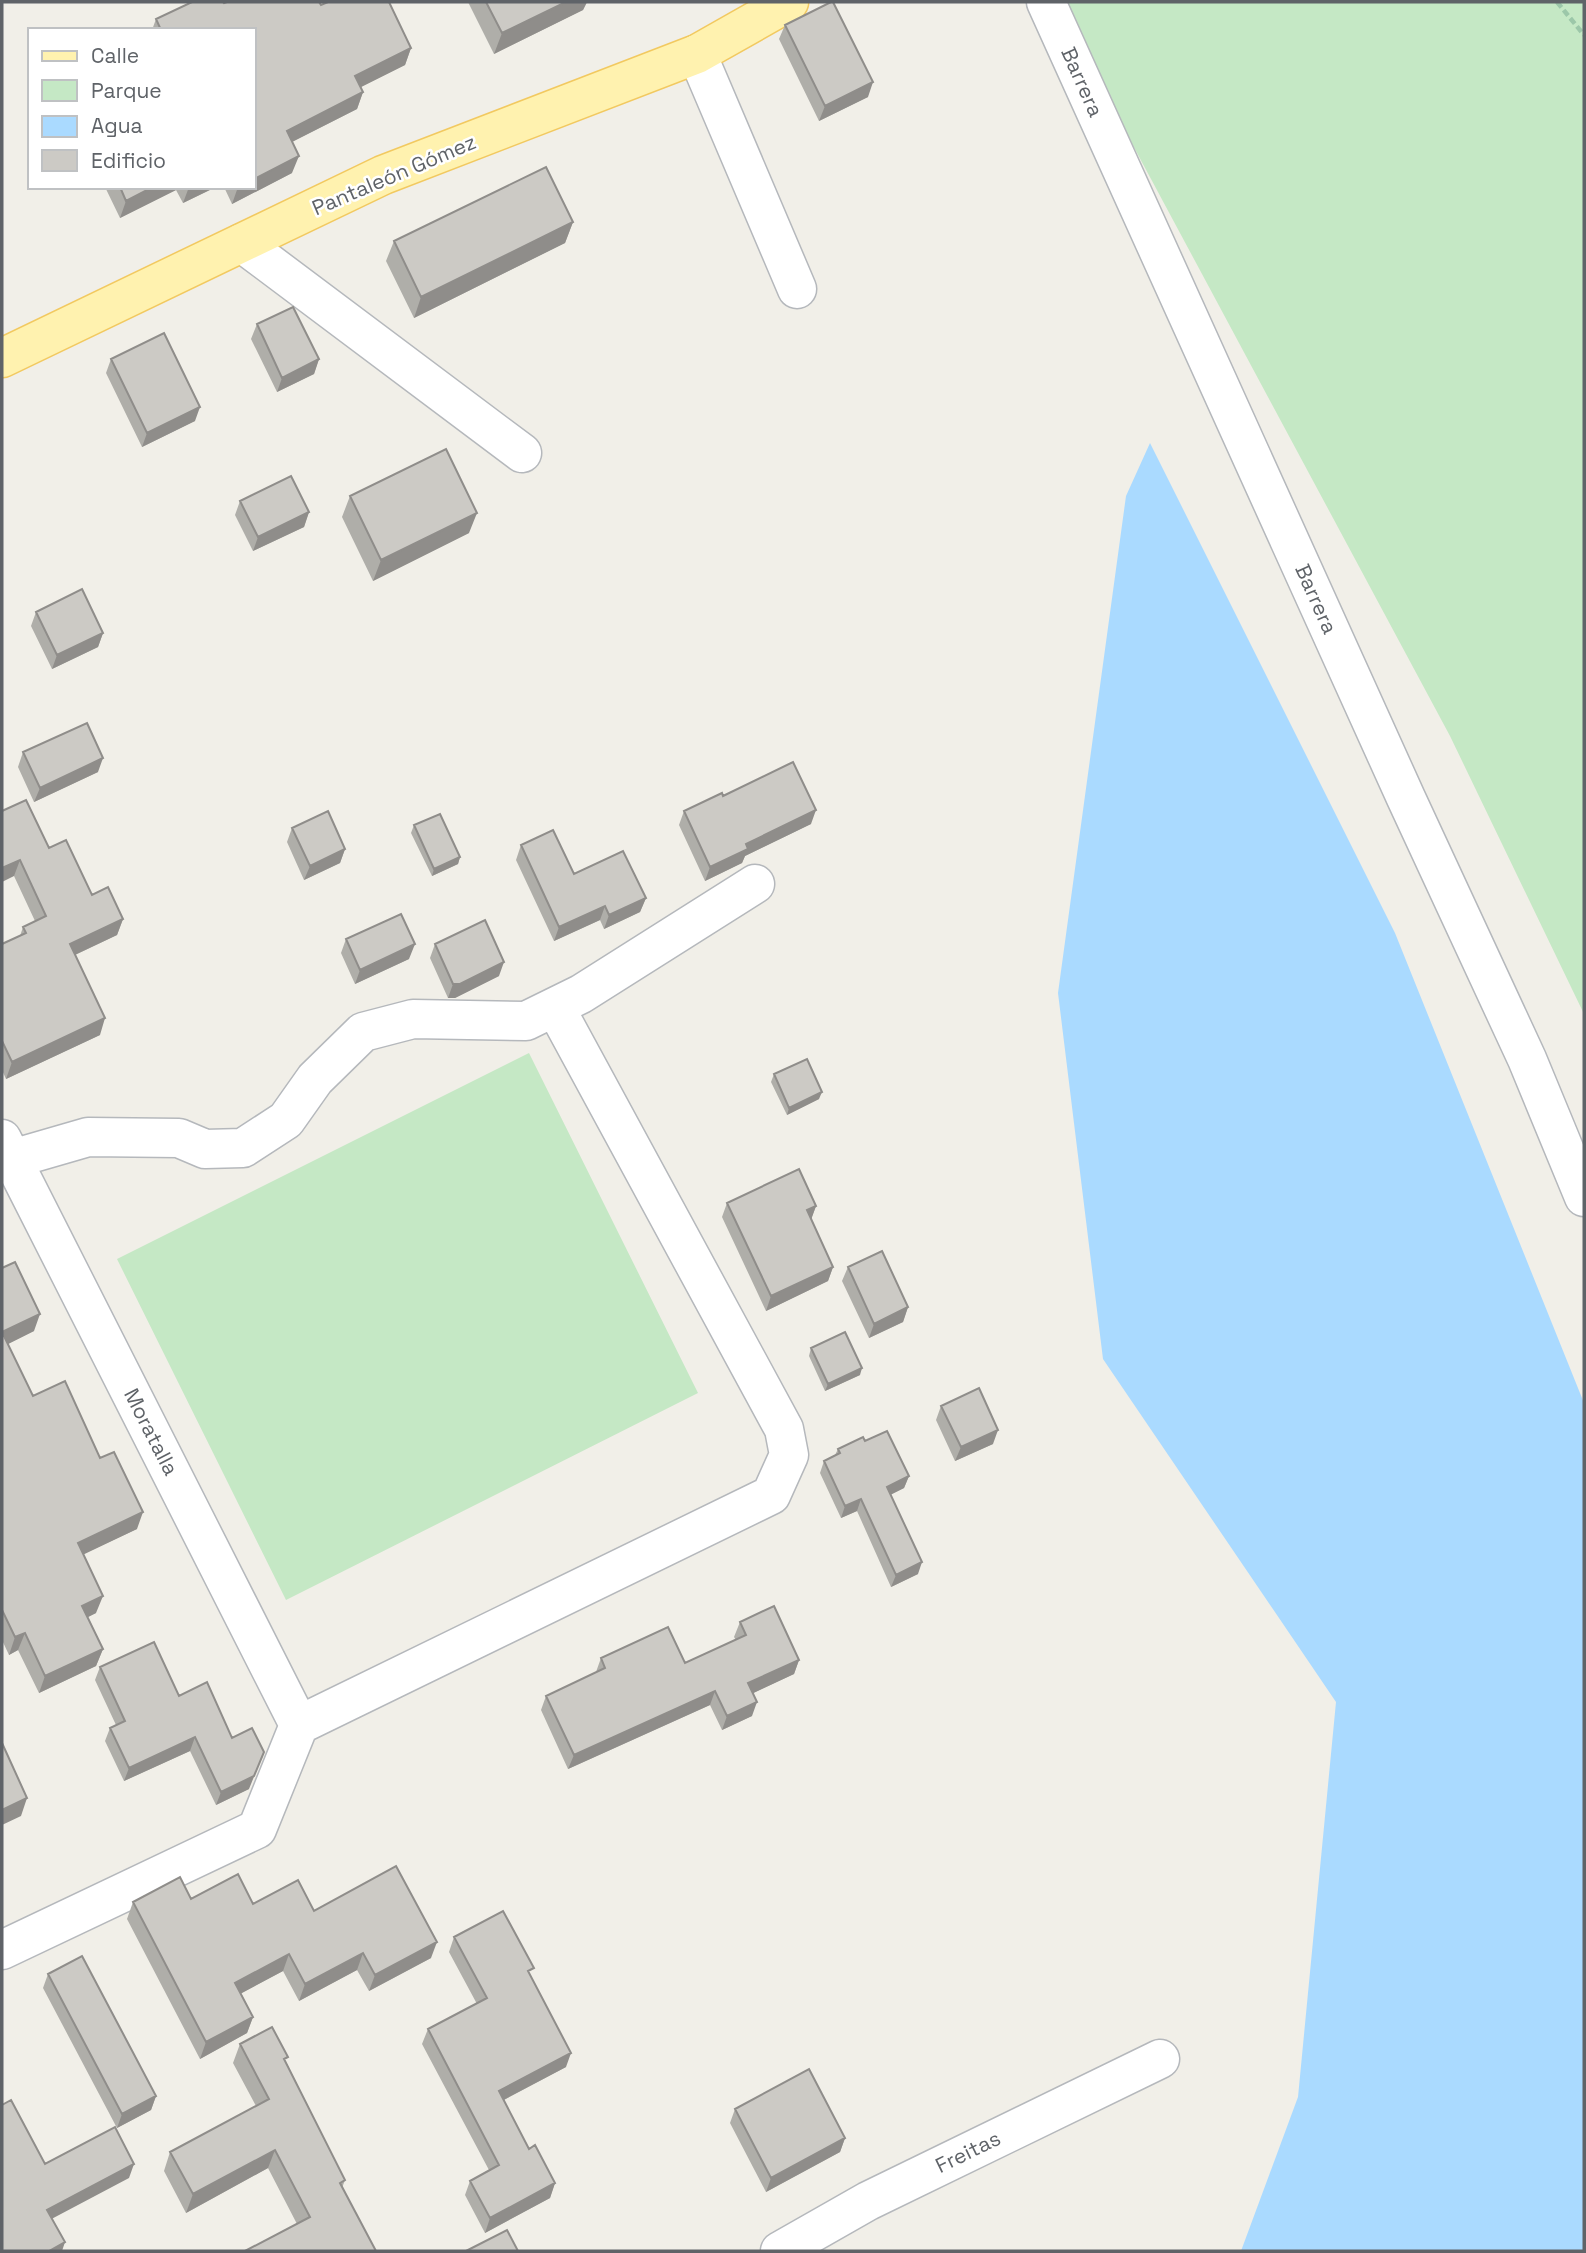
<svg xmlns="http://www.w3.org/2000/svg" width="1586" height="2253" viewBox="0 0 1586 2253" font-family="'Space Grotesk',sans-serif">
	<rect width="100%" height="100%" fill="#f1efe8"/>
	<path fill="#c5e8c5" d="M1056,2h528v1012l-134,-278z
		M529,1053l169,340 -412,207 -169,-341z"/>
	<path fill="#aadaff" d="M1150,443l245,490 189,470v848h-343l57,-154 38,-395 -233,-343 -45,-366 68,-497z"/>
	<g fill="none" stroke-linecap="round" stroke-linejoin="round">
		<defs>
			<path id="minor" d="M1046,2l360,796 121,261 57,138
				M697,54l100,235
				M242,243l280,210
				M2,1139l297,586
				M12,1159l76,-22 91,1 26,11 38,-1 43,-28 29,-41 48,-47 50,-13 113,2 55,-27 174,-110
				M2,1950l255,-121 42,-104 472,-230 18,-40 -5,-26 -229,-422
				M780,2251l88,-50 292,-142"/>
			<path id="major" d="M2,358l381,-183 314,-121 92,-52"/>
		</defs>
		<use href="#minor" stroke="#b5b8bc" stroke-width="41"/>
		<use href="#major" stroke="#f2c960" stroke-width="41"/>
		<path stroke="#9cc7a9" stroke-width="4.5" stroke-dasharray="7 3.5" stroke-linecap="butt" d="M1557,2l27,33"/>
		<use href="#minor" stroke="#fff" stroke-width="38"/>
		<use href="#major" stroke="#fff2af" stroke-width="38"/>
	</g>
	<path fill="#afaea9" d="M468,2h119l-4,8 -89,44z
		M224,3l97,2 90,43 -6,17 -44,22 2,5 -6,17 -65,33v31l-60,31 -8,-17h30v-157h-102l4,-11z
		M785,25l83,72 -49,24 -40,-82z
		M105,187h111l-33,16 -7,-13 -56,28z
		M573,222l-8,21 -151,75 -28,-57 8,-20z
		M257,324l62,35 -5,15 -37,18 -26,-53z
		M111,359l84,62 -53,26 -36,-74z
		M350,496l119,37 -96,48 -31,-64z
		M240,501l69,11 -5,15 -51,24 -18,-36z
		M36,612l67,21 -5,14 -46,22 -21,-43z
		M23,752l75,20 -64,30 -16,-35z
		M723,796l88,28 -66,32 -3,7 -37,18 -26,-56 5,-14z
		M2,811l47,37 43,47 31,24 -6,16 -42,20 25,80 -94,44 -4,-9v-126l18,-8 3,-9 12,-6 -21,-45z
		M414,825l46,32 -2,7 -26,12 -21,-43z
		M292,828l53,21 -5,14 -36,17 -17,-38z
		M521,845l53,29 72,24 -6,14 -36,17 -4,-9 -46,21 -38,-81z
		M346,939l63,20 -54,25 -14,-31z
		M435,944l64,32 -44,22h-7l-18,-40z
		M774,1074l45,25 -32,16 -16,-33z
		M727,1203l89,3 -5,13 22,48 -5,14 -62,30 -44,-94z
		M848,1267l60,40 -5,15 -34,16 -27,-57z
		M2,1268l32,63 -26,13 25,52 67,62 37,71 -54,25 13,59 -8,4 15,32 -7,17 -57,27 -21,-43 -9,5 -7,-15z
		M811,1348l49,27 -35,16 -16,-35z
		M941,1406l52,38 -38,17 -19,-41z
		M865,1441l44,35 -5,12 -14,7 28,79 -27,13 -34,-76 -16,7 -21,-45 4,-12 11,-6 3,-6z
		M740,1622l59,38 -5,14 -41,19 -1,23 -30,14 -12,-25 -142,64 -27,-59 5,-14 50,-24 5,-14 84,5 51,-23 -2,-3z
		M100,1667l79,29 70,93 -33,16 -26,-54 -66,30 -19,-40 5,-13 6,-3 -21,-45z
		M191,1899l62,5 61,7 117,47 -62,33 -12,-21 -58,31 -16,-30 -42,22 12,24 -6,16 -47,26 -73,-140 6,-17z
		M454,1937l77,39 35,91 -62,33 25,49 26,34 -5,15 -65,35 -20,-38 5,-14 19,-11 -67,-126 6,-15 49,-25 -28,-52z
		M48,1974l108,122 -5,14 -34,18 -74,-140z
		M240,2044l46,18 59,118 -3,8 34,63 -79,-27 -29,-56 -82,45 -22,-42 6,-19 86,-46 -23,-43z
		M735,2109l110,29 -5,14 -74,40 -36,-69z"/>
	<path fill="#8f8d8a" d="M566,2h21l-4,8 -89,44 8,-21z
		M411,48l-6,17 -56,28 6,-17z
		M873,82l-5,15 -49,24 6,-15z
		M363,92l-6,17 -77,39 7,-17z
		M299,156l-7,17 -60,31 6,-17h16v-8z
		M153,187h24l-1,3 -56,28 6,-17z
		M189,187h27l-33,16z
		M573,222l-8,21 -151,75 7,-21z
		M319,359l-5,15 -37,18 5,-14z
		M200,407l-5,14 -53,26 5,-14z
		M309,512l-5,15 -51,24 5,-14z
		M477,513l-8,20 -96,48 8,-21z
		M103,633l-5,14 -46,22 5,-14z
		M103,758l-5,14 -64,30 6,-14z
		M816,810l-5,14 -66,32 -3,7 -37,18 5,-14 36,-23z
		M345,849l-5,14 -36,17 6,-14z
		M460,857l-2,7 -26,12 2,-7z
		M20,860l-6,16 -12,6v-14z
		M646,898l-6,14 -36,17 5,-14z
		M605,906l-5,14 -46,21 5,-14z
		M123,919l-6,16 -53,25 6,-16z
		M415,944l-6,15 -54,25 5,-14z
		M504,962l-5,14 -44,22h-7l5,-14z
		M105,1018l-5,17 -94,44 6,-17z
		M822,1092l-3,7 -32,16 2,-7z
		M816,1206l-5,14 -4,-10z
		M833,1267l-5,14 -62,30 5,-15z
		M908,1307l-5,15 -34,16 5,-14z
		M40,1314l-6,17 -32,16v-15z
		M862,1368l-2,7 -35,16 3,-7z
		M998,1430l-5,14 -38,17 6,-14z
		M909,1476l-5,12 -22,11 5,-12z
		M861,1499l-4,12 -16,7 4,-12z
		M143,1512l-6,17 -65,31 6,-17z
		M922,1562l-4,12 -27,13 5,-12z
		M103,1596l-7,17 -20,10 6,-17z
		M25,1633l-7,17 -9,5 6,-18z
		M103,1649l-7,17 -57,27 6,-17z
		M799,1660l-5,14 -51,24 5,-15z
		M715,1691l-5,14 -142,64 6,-14z
		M757,1702l-5,14 -30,14 5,-14z
		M195,1737l-5,14 -66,30 5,-13z
		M264,1752l-15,37 -33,16 5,-13z
		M27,1798l-6,18 -19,9v-15z
		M437,1942l-6,16 -62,33 6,-16z
		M363,1953l-6,17 -58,31 6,-17z
		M289,1954l-6,17 -54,29 6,-17z
		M253,2017l-6,16 -47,26 6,-17z
		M571,2053l-5,14 -72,38 5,-14z
		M156,2096l-5,14 -34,18 5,-14z
		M845,2138l-5,14 -74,40 5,-14z
		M275,2150l-7,18 -82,45 7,-19z
		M134,2164l-5,14 -87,46 5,-14z
		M555,2183l-5,15 -65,35 5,-15z
		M65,2242l-3,9h-13z"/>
	<path fill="#cccac5" stroke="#8f8d8a" stroke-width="2" d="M192,2h31l1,1 3,-1h92l2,3 7,-3h61l22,46 -56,28 8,16 -76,39 12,25 -45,23v-149h-93l-5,-11z
		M486,2h80l-64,31z
		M831,2h2l40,80 -48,24 -40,-81z
		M546,167l27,55 -152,75 -27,-56z
		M120,187h33l-27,14z
		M293,307l26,52 -37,19 -25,-54z
		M164,333l36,74 -53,26 -36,-74z
		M446,449l31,64 -96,47 -31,-64z
		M291,476l18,36 -51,25 -18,-36z
		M82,589l21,44 -46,22 -21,-43z
		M87,723l16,35 -63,30 -17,-36z
		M793,762l23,48 -70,34 2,5 -38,18 -26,-56 38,-18 1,3z
		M26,800l23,48 17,-8 26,55 16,-8 15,32 -53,25 35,74 -93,44 -10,-21v-97l24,-11 -3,-6 23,-11 -26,-56 -18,8v-57z
		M328,811l17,38 -35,17 -18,-38z
		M440,814l20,43 -26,12 -20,-44z
		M553,830l21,44 49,-23 23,47 -37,17 -4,-9 -46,21 -38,-82z
		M401,914l14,30 -55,26 -14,-31z
		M485,920l19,42 -44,22h-7l-18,-40z
		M807,1059l15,33 -33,16 -15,-34z
		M799,1169l17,37 -9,4 26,57 -62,29 -44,-93z
		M882,1251l26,56 -34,17 -26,-57z
		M15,1262l25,52 -38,18 31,64 32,-15 35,77 14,-6 29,60 -65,31 25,53 -21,10 21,43 -58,27 -20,-43 -10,4 -13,-27v-342z
		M845,1332l17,36 -34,16 -17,-36z
		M979,1388l19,42 -37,17 -20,-41z
		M887,1431l22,45 -22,11 35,75 -26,13 -35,-76 -16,7 -21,-45 16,-8 -2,-4 25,-12 2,4z
		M774,1606l25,54 -51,23 9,19 -30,14 -12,-25 -141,64 -28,-59 59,-28 -4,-10 67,-31 17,36 61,-28 -6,-13z
		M154,1642l25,54 28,-14 25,56 20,-10 12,24 -10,24 -33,16 -26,-55 -66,31 -19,-40 15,-7 -25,-54z
		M2,1743l25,55 -25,12z
		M396,1866l41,76 -62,33 -12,-22 -58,31 -16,-30 -54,29 18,34 -47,25 -73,-140 47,-25 11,22 47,-25 15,30 45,-24 16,31z
		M503,1911l31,57 -6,3 43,82 -72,38 30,58 6,-4 20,38 -65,35 -20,-37 29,-16 -71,-136 59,-31 -33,-61z
		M82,1956l74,140 -34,18 -74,-140z
		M272,2027l16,30 -4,2 61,121 -5,3 36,68h-131l65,-34 -35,-67 -82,44 -23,-42 99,-53 -29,-55z
		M809,2069l36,69 -74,40 -36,-69z
		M11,2100l34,64 70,-37 19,37 -87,46 18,32 -16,9h-47v-146z
		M507,2230l11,21h-52z"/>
	<g text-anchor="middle" stroke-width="5" stroke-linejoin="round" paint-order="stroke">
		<g font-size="21" fill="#5f6368" stroke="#fff">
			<text transform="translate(1082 82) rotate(66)" y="7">Barrera</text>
			<text transform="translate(394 175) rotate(-23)" y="7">Pantaleón Gómez</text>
			<text transform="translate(1316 599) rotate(66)" y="7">Barrera</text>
			<text transform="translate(151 1432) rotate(63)" y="7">Moratalla</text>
			<text transform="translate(968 2152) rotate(-26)" y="7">Freitas</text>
		</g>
	</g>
	<rect width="1586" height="2253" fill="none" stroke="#5f6368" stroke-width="7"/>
	<rect x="28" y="28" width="228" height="161" fill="#ffffff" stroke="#bfc1c3" stroke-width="2"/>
	<rect x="42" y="51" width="35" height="10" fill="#fff2af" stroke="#bfc1c3" stroke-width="2"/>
	<text x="91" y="63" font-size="21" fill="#5f6368">Calle</text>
	<rect x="42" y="80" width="35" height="21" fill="#c5e8c5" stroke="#bfc1c3" stroke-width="2"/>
	<text x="91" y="98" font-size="21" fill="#5f6368">Parque</text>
	<rect x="42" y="116" width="35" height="21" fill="#aadaff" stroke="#bfc1c3" stroke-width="2"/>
	<text x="91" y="133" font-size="21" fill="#5f6368">Agua</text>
	<rect x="42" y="150" width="35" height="21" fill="#cccac5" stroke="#bfc1c3" stroke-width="2"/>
	<text x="91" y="168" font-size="21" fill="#5f6368">Edificio</text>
</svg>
